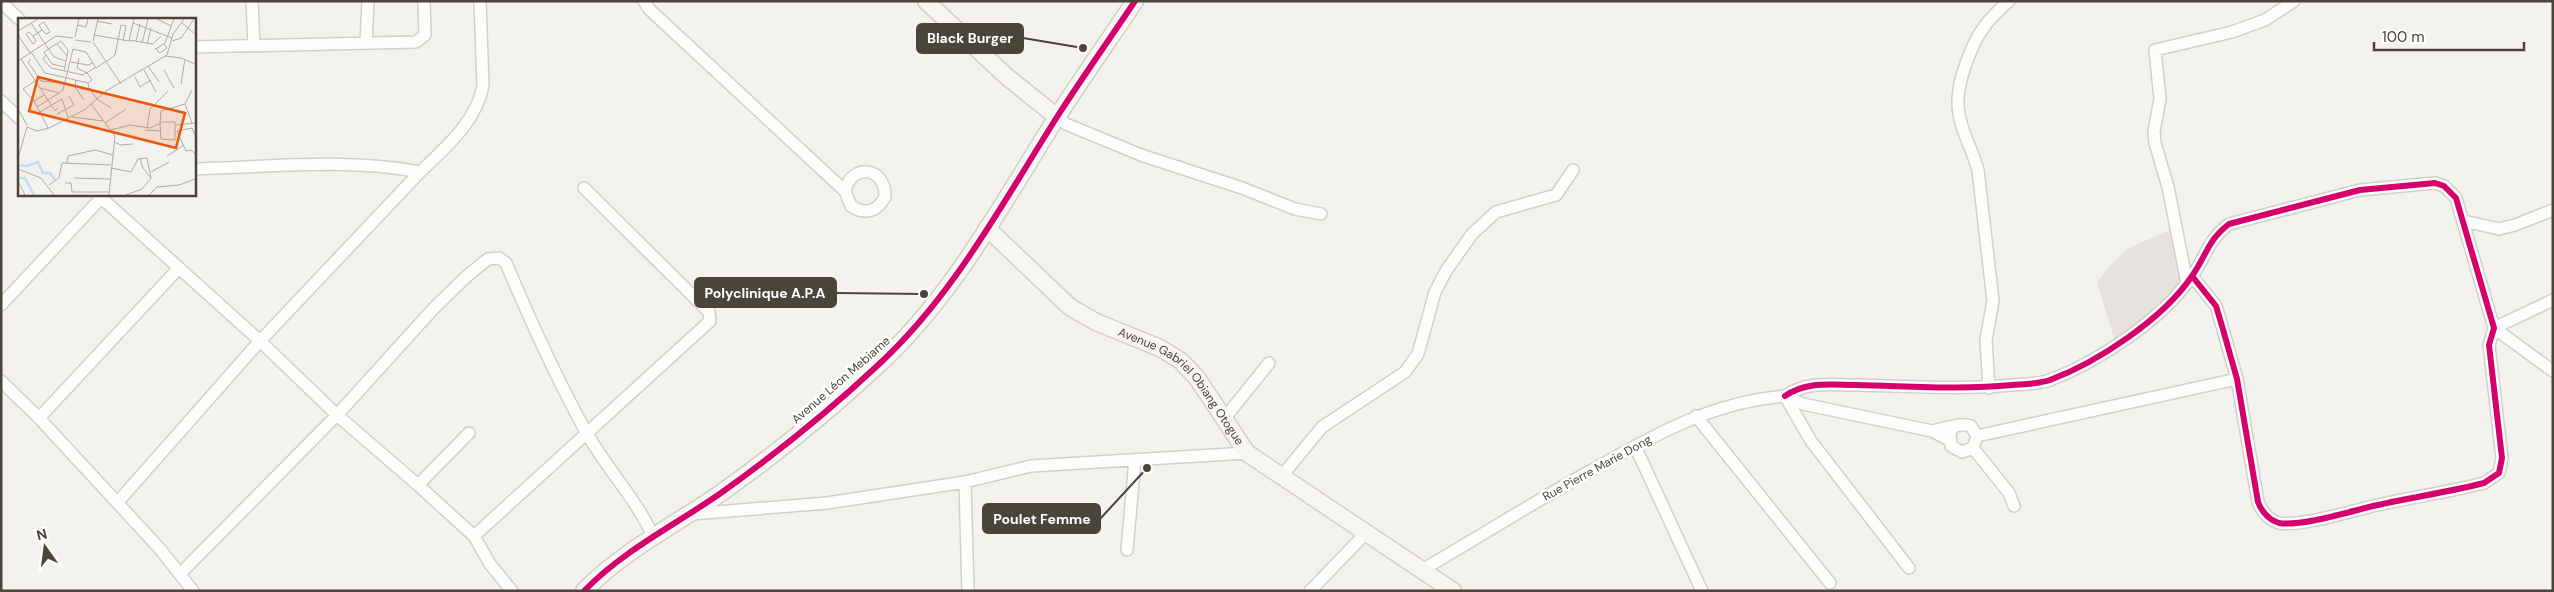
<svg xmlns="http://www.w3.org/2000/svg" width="2554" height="592" viewBox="0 0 2554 592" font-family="'DM Sans',sans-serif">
	<rect width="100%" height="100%" fill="#f4f2ee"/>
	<path fill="#e6e2de" d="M2170,230l11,53 -28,28 -38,30 -18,-58 13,-18 19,-17z"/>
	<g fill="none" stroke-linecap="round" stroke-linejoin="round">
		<defs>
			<path id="street" d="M252,1l2,44
				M644,1l5,8 196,182 6,15c14,9 26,6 34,-9 1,-30 -33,-35 -40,-6
				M1,2l18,17
				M366,43l2,-42
				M194,47l222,-5 9,-7 -1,-34
				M1,101l18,17
				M1057,117l9,7 75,31 101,33 53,21 26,5
				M194,169c74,-2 152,-11 226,3 26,-25 56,-50 63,-86l-3,-85
				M97,194l163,147 77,74 81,70 51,-52
				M2464,221l35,8 16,-4 38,-15
				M178,269l-139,149 121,131 33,42
				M2187,283l-19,-96 -13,-44 -1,-12 6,-32 -5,-49 77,-18 33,-12 29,-19
				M1,305l100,-107
				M2494,328l59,43
				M2494,328l59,-28
				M1,381l38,37
				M1989,388l-3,-48 7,-39 -15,-131c-6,-22 -20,-44 -20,-67 -1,-21 14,-60 26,-76 7,-10 16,-18 25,-26
				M1785,396c22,-15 45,-11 72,-11 52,1 104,5 155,0 12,-1 27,-1 38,-5 48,-18 113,-61 142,-104 15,-21 15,-35 37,-52l131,-34 75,-7 9,3 12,12 38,130 -5,17 13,113 -3,15 -15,10c-35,9 -71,14 -106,22 -24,5 -76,22 -99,18 -10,-3 -17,-11 -21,-21l-21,-123 -15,-53 -6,-20 -24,-30
				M1785,396l26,45 98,127
				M1785,396l18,8 129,27 17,9
				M1696,416l134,167
				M1224,419l45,-56
				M1932,431c12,-2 27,-9 39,-5l6,10 -4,12 -11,4 -11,-6 -1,-13 3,-5
				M1977,436l260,-57
				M1635,446l67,145
				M1973,448l36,45 5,13
				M1281,477l41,-50 83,-55 13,-18 17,-62 11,-21 26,-37 24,-22 60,-17 17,-25
				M965,482l3,109
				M418,485l56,51 16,28 22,27
				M117,503l143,-162 160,-169
				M692,514l135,-11 138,-21 66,-16 216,-13
				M474,536l236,-215 -1,-9 -125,-124
				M1127,550l8,-90
				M1422,570c57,-33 112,-68 170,-100 62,-35 120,-68 193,-74
				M180,574l157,-159 97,-107 33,-32 21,-17 11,-1 7,5c24,57 49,113 79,167 20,37 50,67 68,106
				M1310,591l57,-59"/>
			<g id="secondary">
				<path d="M926,1l80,75 51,41"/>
				<path id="s1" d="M987,228l83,79 26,15 64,26 21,13 16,17 50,75 206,138"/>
				<path d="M584,591c40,-41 91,-66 137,-98 52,-37 109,-83 156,-127 76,-69 126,-164 180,-249 25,-39 52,-77 78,-116"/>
			</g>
		</defs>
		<use href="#street" stroke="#d2d0cb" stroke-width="14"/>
		<use href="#secondary" stroke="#d3cfc5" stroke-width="19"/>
		<use href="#street" stroke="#fdfdfc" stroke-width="11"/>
		<use href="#secondary" stroke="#f7f6f1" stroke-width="16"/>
		<defs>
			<path id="cycleway" d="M1785,396c22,-15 45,-11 72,-11 52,1 104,5 155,0 12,-1 27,-1 38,-5 48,-18 113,-61 142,-104 15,-21 15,-35 37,-52l131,-34 75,-7 9,3 12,12 38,130 -5,17 13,113 -3,15 -15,10c-35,9 -71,14 -106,22 -24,5 -76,22 -99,18 -10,-3 -17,-11 -21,-21l-21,-123 -15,-53 -6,-20 -24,-30
				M584,591c40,-41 91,-66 137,-98 52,-37 109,-83 156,-127 76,-69 126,-164 180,-249 25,-39 52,-77 78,-116"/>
		</defs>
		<use href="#cycleway" stroke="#fff" stroke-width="9"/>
		<use href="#cycleway" stroke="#d6006c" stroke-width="6"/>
	</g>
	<g text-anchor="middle" stroke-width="5" stroke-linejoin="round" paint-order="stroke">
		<g font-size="12" fill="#4b4439" stroke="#fff">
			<text transform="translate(841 380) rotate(-41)" y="4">Avenue Léon Mebiame</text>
			<text dy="4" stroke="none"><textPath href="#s1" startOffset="255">Avenue Gabriel Obiang Otogue</textPath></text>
			<text transform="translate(1597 468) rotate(-29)" y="4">Rue Pierre Marie Dong</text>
		</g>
	</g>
	<g transform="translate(18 18)">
		<rect width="178" height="178" fill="#f4f2ee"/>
		<path fill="none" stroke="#c0ddf1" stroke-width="2.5" d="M0,147l9,1 11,-4 5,11h7l5,7M0,160h7l9,17"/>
		<path fill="none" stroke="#b0aca6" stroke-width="1" d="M116,1l-1,4 39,15M139,1l14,7M79,3l15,3M163,4l14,12M13,5l23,34 12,4M59,7l9,2 2,-8M0,13l20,-12M0,17l12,18M76,17l35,6 4,-18M15,18l-4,-4 -3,2 7,10 3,-3 -3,-5 9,-6 -3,-5 5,-3 6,10 -4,2 -4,-4M57,19l4,-18M57,22l16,2M111,22l24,4 8,-8M75,23l5,-22M118,23l4,-17M154,23l9,-3 13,-19M75,24l28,42M124,25l6,-24M39,26l10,12M129,26l4,-16M137,30l5,5 7,-5 -3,-4M138,31l9,-6 9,-24M13,34l14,21 43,10M28,37l-3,4 8,9 32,7 13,-8M147,38l16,2 14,6M61,40l-2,10 10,5M3,41l34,52 3,-3M13,41l-3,3 13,19 21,2M0,43l38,-25 17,2M53,44l17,3 5,-2M88,44l9,-7 6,-30 5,1 -3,15M130,48l11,16M126,52l12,22M146,52l10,18M46,53l1,-4 1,-6 1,-5 1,-6 -7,-9 -17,11 8,12 13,3M69,55l5,7 -4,3 1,5 8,11 14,9M117,59l5,10 11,-7M58,62l-1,7 9,13M163,66l4,-25M22,70l19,5 4,-3 10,-41 13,3 10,16 9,-6M174,72l-7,14 7,19M26,77l-10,6 14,27M16,83l-11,-12 12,-8M73,86l24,32 -6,59M19,89l22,-14M0,91l9,16M22,94l22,-13 6,18M39,96l17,-9 -5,-9M54,99l31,4M87,105l21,-14M142,106l1,-13 24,-7M158,107l19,-2M9,109l10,4 12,-3 35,-18 22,-19 61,-36 6,-21 11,-15M129,110l3,-19 18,-18M93,112l19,-5 20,3 13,-6h12v18l-14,-1 -1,-15M127,112l16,1M159,113l9,20 5,-1 4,4M159,113l15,-3 3,7M96,124l7,3 12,-1M149,138l17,-11M0,140l9,-31M122,140l3,10 8,10M49,145l1,-7 27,-6 18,5M93,150l20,4 7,-13 9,-1 4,20 -9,11 -16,6M0,151l23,9 13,17M133,154l18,-10M56,160l36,1M0,163l7,14M47,165h6l1,9h37M31,167l10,-7 3,-15 49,2M131,177l8,-8 22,-2 16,-6"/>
		<path fill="#e8590c" fill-opacity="0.15" stroke="#e8590c" stroke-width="2.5" d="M20,59l147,36 -9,35 -147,-37z"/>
		<rect width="178" height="178" fill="none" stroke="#4b4439" stroke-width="2.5"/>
	</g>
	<path fill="none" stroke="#4b4439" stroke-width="2" d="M1083 48L1023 38M924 294L836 293M1147 468L1100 519"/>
	<g fill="#4b4439" stroke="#fff" stroke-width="2">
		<circle cx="1083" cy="48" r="5"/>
		<circle cx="924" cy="294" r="5"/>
		<circle cx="1147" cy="468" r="5"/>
	</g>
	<g fill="#4b4439" stroke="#4b4439" stroke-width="2">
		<rect x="917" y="24" width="106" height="29" rx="5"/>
		<rect x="695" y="278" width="141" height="29" rx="5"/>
		<rect x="983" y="504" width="117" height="29" rx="5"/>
	</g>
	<g font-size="14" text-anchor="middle" font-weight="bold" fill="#fff">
		<text x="970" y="43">Black Burger</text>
		<text x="765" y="298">Polyclinique A.P.A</text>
		<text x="1042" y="524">Poulet Femme</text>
	</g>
	<rect width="2554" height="592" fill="none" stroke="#4b4439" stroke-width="5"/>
	<g transform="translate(45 547) rotate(346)" stroke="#ffffff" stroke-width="4" paint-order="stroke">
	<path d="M0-4L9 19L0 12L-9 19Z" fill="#4b4439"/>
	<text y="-8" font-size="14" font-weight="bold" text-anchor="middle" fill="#4b4439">N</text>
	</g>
	<path d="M2374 42v8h150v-8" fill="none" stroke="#4b4439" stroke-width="2.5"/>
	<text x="2382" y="42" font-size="15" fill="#4b4439" stroke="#ffffff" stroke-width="4" paint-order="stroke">100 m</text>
</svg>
